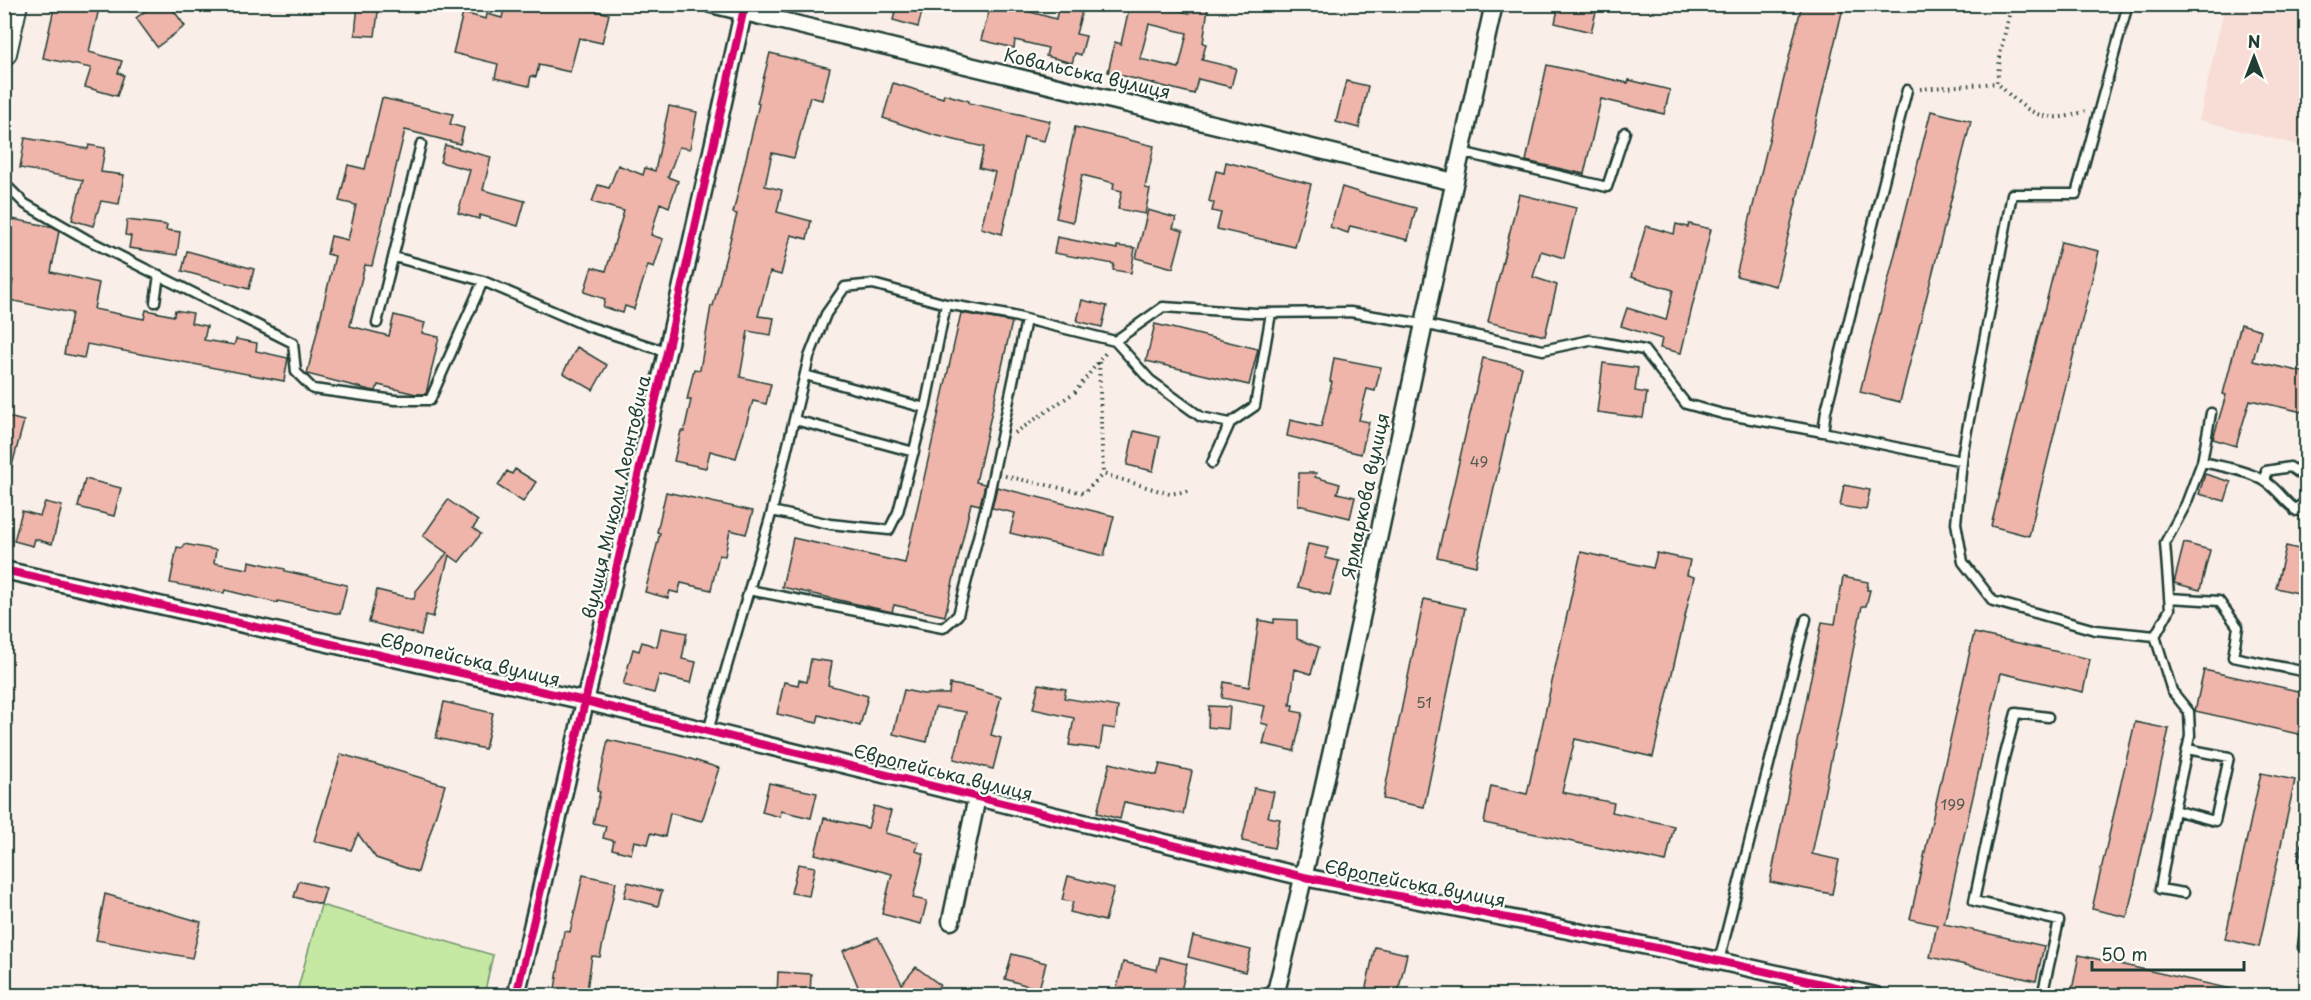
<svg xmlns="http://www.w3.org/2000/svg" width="2311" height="1000" viewBox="0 0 2311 1000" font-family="'Playpen Sans',sans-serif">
	<rect width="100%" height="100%" fill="#faeee8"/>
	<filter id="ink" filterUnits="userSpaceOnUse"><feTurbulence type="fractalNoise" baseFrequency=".0167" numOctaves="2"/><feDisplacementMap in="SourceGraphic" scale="12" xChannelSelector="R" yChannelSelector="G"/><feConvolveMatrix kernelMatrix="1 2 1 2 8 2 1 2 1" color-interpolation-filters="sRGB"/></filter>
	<g filter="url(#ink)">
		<path fill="#f7ddd5" d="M2225,5h61l20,4v138l-107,-27z"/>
		<path fill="#c5e9a3" stroke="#72936c" stroke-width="1.5" d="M321,905l172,50 -9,40h-188z"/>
		<path fill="#efb5aa" stroke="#1f3d34" stroke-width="1.5" fill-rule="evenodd" d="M55,4h45l-11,48 33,9 -4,12 6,2 -7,21 -32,-9 6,-19 -48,-10z
			M155,4h14l16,22 -28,21 -21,-29z
			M358,4h21l-4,32 -20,-1z
			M505,4h65l39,10 -7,29 -23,-5 -9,34 -31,-7 -3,12 -5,-1 -2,10 -34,-8 3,-14 -45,-11 10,-40 23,6 1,-5 15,4z
			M897,4h27l-6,23 -25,-7z
			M991,4h11l54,15 3,-15h25l-8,30 10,2 -5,19 -6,-2 -3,10 -26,-7 2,-8 -33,-8 -1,8 -33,-8z
			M1130,4h23l36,9 1,-7 18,2 -5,35 3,1 -4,16 34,8 -5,19 -33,-8 -4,15 -86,-22 7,-30 6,2zM1149,24l38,9 -8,35 -39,-9z
			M1559,4h39l-7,28 -36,-9z
			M1802,4h42l-68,282 -40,-10z
			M770,53l60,15 -8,32 -12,-3 -16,61 -22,-5 -7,33 17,4 -5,22 34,9 -4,18 -16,-4 -10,40 -11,-3 -12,44 16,2 -3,17 -23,-4 -8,46 31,7 -5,20 -13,-3 -17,57 -26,-7 -4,17 -32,-7 7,-30h3l7,-31h-4l7,-31 6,1 11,-64h2l24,-92 -4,-1 26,-109 -2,-1z
			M1547,65l81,18 1,-3 41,10 -6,24 -63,-15 -17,75 -58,-13z
			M1346,81l22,5 -9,42 -23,-6z
			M893,83l50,15 1,-4 25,7v2l81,18 -6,20 -20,-4 -22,97 -21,-6 14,-56 -16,-4 5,-21 -50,-12 -51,-17z
			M382,98l71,16 -3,10 14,4 -4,16 -55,-14 -33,136 -7,-1 -15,61 39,10 5,-21 31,8 -3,10 17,4 -13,57h-10l-38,-9 -2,6 -6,-1 -63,-16 28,-118 -8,-2 4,-18 17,4 8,-35 -17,-4 9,-36 17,4z
			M669,106l28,6 -7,37 -11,-2 -11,30 10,4 -9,26 -9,-4 -9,32 12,4 -9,28 -6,-2 -14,44 -9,-3 -2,7 -20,-6 2,-8 -21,-7 8,-25 14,4 18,-60 -32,-9 6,-17 11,3 9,-23 25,10 2,-7 10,3z
			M1931,111l40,10 -71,281 -40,-10z
			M1075,127l79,19 -9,42 5,1 -5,25 -27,-5 4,-18 -9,-2 1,-6 -32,-8 -9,47 -17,-4z
			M25,138l63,11 1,-4 16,3 -4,24 23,3 -5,29 -18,-3 -8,25 -21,-6 11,-40 -63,-12z
			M445,145l46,12 -8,33 42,11 -7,25 -38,-11 -1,4 -21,-6 12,-43 -30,-8z
			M1226,162l85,22 -16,63 -78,-18 4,-16 -9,-2 2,-8 -5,-2 7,-30 8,2z
			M1342,187l28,9 46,12 -8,32 -58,-14 -2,7 -18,-6z
			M1519,194l57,14 -12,50 -23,-7 -8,26 24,8 -12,51 -57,-14z
			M1148,210l28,8 -3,10 10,3 -10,37 -37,-10z
			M7,218l46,9 6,4 -8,41 48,11 -5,26 50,10 2,-9 28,6 1,-6 18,3 -2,10 16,3 -3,14 30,5 2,-6 21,4 -1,8 32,7 -4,23 -197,-37 -3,14 -20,-4 8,-41 -63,-13 4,-20 -9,-2v-50z
			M127,220l40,5 -1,5 14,2 -3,23 -48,-7 2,-12 -6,-1z
			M1676,224l12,3 1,-3 22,5 -30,124 -21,-5 2,-9 -41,-13 6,-18 39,12 7,-30 -42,-13 15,-51 28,8z
			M1057,237l60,12v-3l18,2 -4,25 -18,-3 1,-6 -60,-11z
			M2061,242l38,9 -70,285 -38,-10z
			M187,251l67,18 -5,20 -67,-18z
			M1082,300l25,6 -5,21 -25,-6z
			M961,313l51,9 -36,160 9,2 -2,9 -3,12 -9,-2 -26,113 -51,-11 -2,7 -110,-25 11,-49 112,25z
			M1155,324l103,25 -9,36 -103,-24z
			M2241,324l20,6 -8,31 54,12v40l-57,-13 -14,46 -23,-7 13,-44 -3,-1z
			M577,347l30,18 -14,25 -30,-17z
			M1334,358l47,9 -6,24 -8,-2 -8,31 10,2 -8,32 -74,-18 3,-16 31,7 11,-45 -2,-1z
			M1483,358l39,9 -46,199 -39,-9z
			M1603,363l35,5 -3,23 12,2 -4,25 -46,-6z
			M4,416l20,5 -14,52h-6z
			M1134,431l26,6 -7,34 -26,-6z
			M515,469l21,13 -13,20 -25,-16 9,-15 5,3z
			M1299,473h17l-1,4 25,7 -3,9 18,4 -5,21 -52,-13z
			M2205,474l26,8 -6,19 -26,-7z
			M85,479l36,9 -7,28 -36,-9z
			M1844,485l26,5 -4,20 -26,-4z
			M997,487l117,29 -10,40 -94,-23 5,-20 -23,-5z
			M666,492l87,19 -7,23 -16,-4 -5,26 -6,-1 -8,35 -30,-7 -3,10 -8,-2 -2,7 -23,-6 15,-59 -3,-1z
			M448,500l30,21 -5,7 8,6 -22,28 -10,-7 -16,62 -7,-2 -5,20 -52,-13 8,-32 37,9 2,-8 31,-38 -24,-17z
			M45,502l17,4 -10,38 -17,-5 -2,7 -19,-5 8,-30 18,5z
			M2184,543l26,7 -10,40 -26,-7z
			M184,544l32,6 -2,13 34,6 1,-8 36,8v2l62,14 -7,29 -62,-13 -1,2 -52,-13 -1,3 -54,-10 7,-36 6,1z
			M1308,544l20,4 -3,10 14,3 -9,34 -32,-8z
			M2286,546l21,5v44l-31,-7z
			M1581,552l72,16 4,-15 33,7 -3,15 7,2 -41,180 -78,-18 -13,53 52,11 -2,9 62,14 -8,36 -182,-39 7,-37 36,8z
			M1843,577l25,5 -1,8h3l-4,16h-4l-50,248 27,6 -7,34 -62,-12 52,-260 13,2z
			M1424,599l41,9 -41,199 -41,-8z
			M1274,619l23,1v19l22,8 -8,27 -16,-5 -5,36h3l-1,6 11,2 -9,38 -31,-7 5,-19 -7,-2 4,-17 -43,-8 2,-16 25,5 10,-67 15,3z
			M661,628l26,5 -5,26 14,3 -5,21 -32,-8 -5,18 -31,-8 10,-36 6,2 3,-9 15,5z
			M1974,633l116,26 -7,33 -82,-19 -57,251 100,22 -8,35 -106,-24 7,-32 -27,-6z
			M811,659l21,3 -4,23 40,11 -8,30 -41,-11 -2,8 -40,-9 7,-32 14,3 1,-5 8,2z
			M2204,670l103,23v43l-112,-25z
			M950,684l18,3 33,10 -10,38 10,3 -8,31 -39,-10 12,-47 -31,-5 -8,35 -34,-8 11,-44 19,4h26z
			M1039,684l27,5 -2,9 54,9 -3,22 -12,-2 -3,22 -31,-4 5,-27 -41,-9z
			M444,702l49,11 -8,36 -49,-11z
			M1209,706l21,1 -2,22 -20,-2z
			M2135,722l34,7 -42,188 -35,-8z
			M608,740l70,15 41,13 -17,53 -32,-8 -5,24 -14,-4 -3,11 -14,-3 -3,13 -19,-5 2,-8 -11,-3 3,-12 -13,-3 7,-31 -3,-1z
			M341,754l104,31 -27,87 -42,-14 -18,-24 -7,16 -37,-9z
			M1110,763l47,12 3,-11 32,7 -9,43 -59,-12 -4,17 -23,-6z
			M2261,773l34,7 -36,167 -34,-8z
			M769,783l48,10 -6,25 -30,-7 -1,6 -18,-5z
			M1254,788l20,4 -6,25 12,2 -6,29 -32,-7z
			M874,806l17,5 -6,22 34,9 -3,9 8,3 -11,44 14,3 -6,23 -39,-10 10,-40 -77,-20 9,-36 44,10z
			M798,864l17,3 -6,29 -18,-3z
			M583,875l33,7 -16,75 -8,-1 -6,40h-32l10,-65 6,1z
			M1068,876l46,12 -9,33 -35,-9 3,-10 -11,-2z
			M299,881l27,7 -5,16 -27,-7z
			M628,882l34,9 -4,15 -34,-9z
			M105,894l96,28 -9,36 -96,-18z
			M1193,936l58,14 -6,22 -57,-15z
			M878,937l24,47 14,-17 24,18 -8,11h-70l-19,-45z
			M1375,947l32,7 -10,42h-33z
			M1012,954l34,9 -7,26 -34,-10z
			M2079,955l152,34 -1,7h-132l-26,-6z
			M1160,957l27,7 -7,32h-14l-23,-6 -1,6h-27l8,-34 34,8z
			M778,972l33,2 -1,22h-33z"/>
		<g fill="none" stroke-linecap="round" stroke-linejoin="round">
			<defs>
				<path id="service" d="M2128,4l-52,190h-64l-49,257 -7,72 7,39 30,39 102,29 60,6 15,-27 -5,-66 21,-39 16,-42 9,-49
					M1907,90l-81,321 -3,21 139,29
					M1461,152l146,35 18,-55
					M4,183l21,21 61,35 207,104 3,29 17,17 82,11h35l53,-119
					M394,257l89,24 104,45 80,26
					M155,302l4,-27
					M946,304l-73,-20 -28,3 -19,27 -17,43 -37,154 58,13 59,6 9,-18 27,-104 21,-104 67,12 102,25 48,-34 92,6 95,-1 73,12 120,26 47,-10 54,10 42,54 37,10 100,18
					M377,323l44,-179
					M1115,341l35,39 51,37 29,6 25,-17 16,-93
					M805,375l120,33
					M795,420l119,32
					M2202,462c19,4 48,9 64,20 16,10 21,27 40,31
					M1212,463l18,-40
					M2266,482v-11l24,-4 16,11
					M2295,511l11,-11
					M749,590l194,38 15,-13 31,-121 37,-174
					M2169,598l50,3 19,26 -5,30 73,15
					M2155,636l17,55 17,21 1,24 -16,74 41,11 14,-64 -42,-8
					M708,731l64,-220
					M2174,810l-14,79 24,4
					M2306,847l-2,12 2,18
					M2306,923l-3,24 3,1
					M1719,961l87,-342
					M2042,996l17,-75 -85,-20 30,-143 12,-45 32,4"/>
				<path id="minor" d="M711,4l743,178
					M4,570l581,131 719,176 383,77 189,42
					M951,921l26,-124
					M516,996l151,-644 78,-348
					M1275,996c80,-329 144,-662 219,-992"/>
				<path id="secondary" d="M4,53l11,-49"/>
			</defs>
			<use href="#service" stroke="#1f3d34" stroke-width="13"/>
			<use href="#minor" stroke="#1f3d34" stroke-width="21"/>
			<use href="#secondary" stroke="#1f3d34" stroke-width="28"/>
			<path stroke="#1f3d34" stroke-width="4" stroke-dasharray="1.5 4.5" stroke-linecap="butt" d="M2012,4l-11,45 -4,34c29,28 46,44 88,28
				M1920,89l77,-6
				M1099,362l4,112 67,20 18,-3
				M1015,433l60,-41 32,-41
				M1005,476l79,17 19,-19"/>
			<use href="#service" stroke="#fdfcf7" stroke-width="8"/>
			<use href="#minor" stroke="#fdfcf7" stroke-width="16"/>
			<use href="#secondary" stroke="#fdfcf7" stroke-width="24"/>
			<defs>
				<path id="cycleway" d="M4,570l581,131 719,176 383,77 189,42
					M516,996l151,-644 78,-348"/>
			</defs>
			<use href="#cycleway" stroke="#fdfcf7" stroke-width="11"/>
			<use href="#cycleway" stroke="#d6006c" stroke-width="8"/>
		</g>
	</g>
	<g text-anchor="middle" stroke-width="4.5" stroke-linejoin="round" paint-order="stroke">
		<g font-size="15" fill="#535b52">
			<text x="1479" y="467">49</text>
			<text x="1424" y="708">51</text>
			<text x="1953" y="810">199</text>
		</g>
		<g font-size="18" fill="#1f3d34" stroke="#fdfcf7">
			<text transform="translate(1087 74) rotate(13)" y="6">Ковальська вулиця</text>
			<text transform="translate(1366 496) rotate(-78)" y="6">Ярмаркова вулиця</text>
			<text transform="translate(617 497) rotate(-77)" y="6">вулиця Миколи Леонтовича</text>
			<text transform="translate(470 660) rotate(13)" y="6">Європейська вулиця</text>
			<text transform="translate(943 773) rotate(14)" y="6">Європейська вулиця</text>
			<text transform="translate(1415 884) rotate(11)" y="6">Європейська вулиця</text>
		</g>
	</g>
	<rect width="2311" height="1000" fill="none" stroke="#fdfcf7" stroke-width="24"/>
	<rect x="12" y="12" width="2287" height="976" fill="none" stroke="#1f3d34" stroke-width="2" filter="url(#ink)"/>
	<g transform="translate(2254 57)" stroke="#fdfcf7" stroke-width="4.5" paint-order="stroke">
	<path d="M0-4.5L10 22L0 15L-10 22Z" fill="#1f3d34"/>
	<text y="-9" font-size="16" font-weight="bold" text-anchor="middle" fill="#1f3d34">N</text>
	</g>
	<path d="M2092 961v9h152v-9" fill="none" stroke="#1f3d34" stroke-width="3"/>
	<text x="2101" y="961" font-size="18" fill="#1f3d34" stroke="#fdfcf7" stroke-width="4.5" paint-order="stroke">50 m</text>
</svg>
